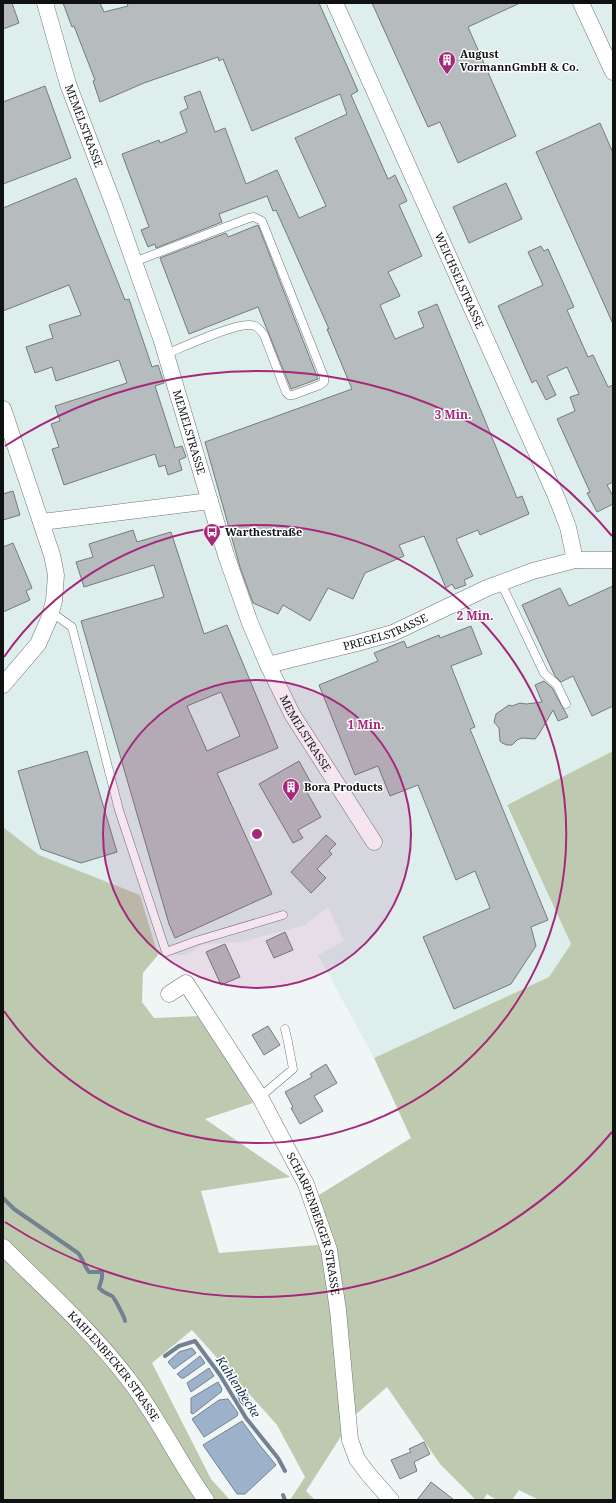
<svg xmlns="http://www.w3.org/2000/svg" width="616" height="1503" viewBox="0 0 616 1503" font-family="'Noto Serif',serif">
	<rect width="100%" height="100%" fill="#f0f6f6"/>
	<path fill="#ddeeec" d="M3,3h610v748l-107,54 65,139 -22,33 -175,81 -56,-103 26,-14 -16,-34 -23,18 -64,17 -37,2 -18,11h-28l-18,-60 -101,-40 -36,-28z"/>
	<path fill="#becaaf" d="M613,751v749h-74l-20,-10 -7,10h-15l-10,-6 -4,6h-7l-36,-36 -53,-77 -33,29 -48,75 9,9h-25l15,-23 -28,-52 -85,-95 -40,33 59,116 19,21h-227v-673l36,28 101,40 18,60 -15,18 -1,29 12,16 46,-2 53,87 -48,16 85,58 -89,14 18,62 110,-9 -10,-49 92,-57 -37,-80 175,-81 22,-33 -64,-139z"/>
	<path fill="#9cb2ca" stroke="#728293" d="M192,1348l4,5 -22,16 -6,-7 11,-10z
		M200,1356l5,7 -21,15h-3l-4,-4z
		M209,1368l5,8 -23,16 -4,-9z
		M218,1382l4,7 -1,3 -28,22 -2,-1v-15z
		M243,1392l4,2 3,6 -3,8 -7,-6 -3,-8z
		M228,1399l10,14 -1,3 -33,21 -12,-18 27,-19z
		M242,1421l16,22 18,22 -31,29h-8l-34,-49z"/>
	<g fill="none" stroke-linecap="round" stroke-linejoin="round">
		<path stroke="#728293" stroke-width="4" d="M3,1198l11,11 64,44c5,6 6,13 11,19h13v6l-3,10c6,6 7,5 13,8 2,1 13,22 13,25
			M165,1356l14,-10 16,-5 25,34 26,43 32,40 7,13
			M283,1495l2,5"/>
	</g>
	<path fill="#b6bcbe" stroke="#757b7d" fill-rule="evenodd" d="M3,3h9l7,20 -16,6z
		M63,3h37l4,9 24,-6 -1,-3h192l39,88 -7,4 37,84 7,-4 12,26 -8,4 23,51 -34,16 12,24 -20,9 15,34 29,-12 -6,-15 19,-8 80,194 5,-2 7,18 -49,21 -2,-5 -22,9 17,37 -9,4 2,5 -11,4 -3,-5 -6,4 -22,-52 -25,9 5,11 -39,17 -12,26 -25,-11 -18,33 -27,-16 -5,9 -25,-11 -13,-36 -35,-125 147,-53 -25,-60h2l-53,-119 -3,1 -6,-15 -48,18 3,8 -66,26 -1,-4 -7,3 -7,-17 8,-3 -27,-73 37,-14 1,3 27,-11 -7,-20 8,-4 -4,-11 16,-6 15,41 10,-4 21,56 31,-14 22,48 27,-12 -31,-68 52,-24 -7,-20 -88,37 -29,-72 -4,2 -1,-4 -74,26 -44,19 -7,-21 2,-1 -21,-54 -2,1z
		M372,3h148l-52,24 48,109 -58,27 -18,-41 -12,5z
		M45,86l26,72 -68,26v-82z
		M600,123l13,30v171l-77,-172z
		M76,178l49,122 4,-1 23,68 6,-2 6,18 -9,3 20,62 7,-2 4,11 -7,3 3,10 -14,5 -3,-10 -6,2 -4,-13 -91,31 -12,-36 7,-2 -8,-23 9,-3 -5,-15 72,-23 -8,-23 -63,21 -4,-14 -17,6 -9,-26 27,-9 -4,-13 32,-10 -12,-30 -66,26v-103z
		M506,183l16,36 -53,24 -16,-36z
		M258,225l60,154 -27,10 -33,-82 -69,27 -29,-76 66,-25 2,4z
		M541,246l3,5 4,-2 26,58 -7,3 21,47 5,-2 15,32 5,-2v97l-6,3 6,11v8l-16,8 -10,-19 3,-1 -33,-73 18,-8 -5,-14 9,-3 -12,-27 -20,9 9,19 -10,5 -10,-20 -4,3 -34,-77 45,-21 -15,-33z
		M13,491l7,24 -17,5v-26z
		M133,530l4,12 34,-10 33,102 23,-9 51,123 -61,25 55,121 -97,44 -6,-14 -88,-303 83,-24 -10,-32 -70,22 -8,-25 17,-5 -4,-13zM221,692l19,44 -33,15 -20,-45z
		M13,543l19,45 -6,3 4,9 -27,12v-65z
		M613,586v120l-21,10 -19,-40 -12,6 -6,-6 -33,-71 38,-17 9,18z
		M471,626l11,28 -31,12 24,61 -5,2 78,191 -17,7 5,19 -25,38 -57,25 -31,-72 67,-29 -15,-37 -19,9 -38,-95 -28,11 -12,-30 -23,9 -36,-90 59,-24 -4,-8 30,-12 3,7 32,-13 1,3z
		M544,681l8,7 16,29 -10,4 -5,-11 -14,24 -4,5 -13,-1 -5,2 -5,5h-5l-5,-2 -2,-2 -1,-13 -5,-6 2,-8 13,-9 3,1 8,-3 6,1 16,-2 -7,-17z
		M87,751l30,101 -36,11 -40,-14 -23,-78z
		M299,761l12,22 -7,4 17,30 -23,13 5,8 -10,5 -34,-59z
		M326,835l10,9 -7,7 3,3 -15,15 9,9 -15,15 -20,-21z
		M285,932l8,18 -19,8 -8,-17z
		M225,944l15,33 -19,8 -15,-33z
		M268,1026l12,19 -16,10 -12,-20z
		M326,1064l11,19 -23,13 9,15 -23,13 -9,-16 2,-1 -8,-15 27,-15 -2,-3z
		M424,1442l6,12 -16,8 3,9 -17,8 -9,-19 20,-8 -2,-3z
		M431,1482l23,18h-37z"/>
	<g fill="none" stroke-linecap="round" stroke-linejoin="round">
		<defs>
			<path id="lane" d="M134,262l115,-44 5,-1 8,4 62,156v5l-4,3 -27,10h-4l-3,-3 -22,-57c-4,-5 -7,-10 -14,-10 -15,-2 -67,22 -84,29
				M501,583l43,90 13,12 9,19
				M51,612l21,15 47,183 47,142 30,-11 87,-26
				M260,1097l33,-28 -5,-27 -3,-13"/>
			<g id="street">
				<path id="s1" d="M45,3l23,81 47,124 46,130 65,217 24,68 18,42 24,49 82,128"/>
				<path id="s2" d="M335,3l221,493 12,31 7,33"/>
				<path d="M581,3l32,69"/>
				<path d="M3,409l49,146 4,20 -2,26 -5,18 -11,25 -35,41"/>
				<path d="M42,522l168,-21"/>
				<path id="s3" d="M268,665l89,-22 36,-10 94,-45 46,-17 42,-11h38"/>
				<path id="s4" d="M169,994l17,-11 74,114 46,87 23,66 9,60 12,130 7,19 12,16 22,25"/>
				<path id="s5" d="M3,1247c43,43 89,84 126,133 29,37 49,81 77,120"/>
			</g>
		</defs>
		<use href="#lane" stroke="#707675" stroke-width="9"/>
		<use href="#street" stroke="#707675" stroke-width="17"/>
		<use href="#lane" stroke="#fff" stroke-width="8"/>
		<use href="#street" stroke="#fff" stroke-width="16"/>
	</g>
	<circle cx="257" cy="834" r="154" fill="#a5287a" fill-opacity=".12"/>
	<g fill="none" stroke="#a5287a" stroke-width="2">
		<circle cx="257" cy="834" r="154"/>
		<path d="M4 657A309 309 0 1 1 4 1011"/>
		<path d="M612 1132A463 463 0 0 1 5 1222M5 446A463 463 0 0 1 612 536"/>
	</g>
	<defs>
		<symbol id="building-pin" viewBox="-11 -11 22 30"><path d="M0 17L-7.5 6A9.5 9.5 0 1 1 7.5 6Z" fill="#a5287a" stroke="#fff"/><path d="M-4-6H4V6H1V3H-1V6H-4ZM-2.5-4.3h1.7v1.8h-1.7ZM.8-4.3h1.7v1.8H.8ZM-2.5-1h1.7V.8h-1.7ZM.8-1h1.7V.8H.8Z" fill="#fff"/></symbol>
		<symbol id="bus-pin" viewBox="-11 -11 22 30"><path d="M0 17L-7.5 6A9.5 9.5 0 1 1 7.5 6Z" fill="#a5287a" stroke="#fff"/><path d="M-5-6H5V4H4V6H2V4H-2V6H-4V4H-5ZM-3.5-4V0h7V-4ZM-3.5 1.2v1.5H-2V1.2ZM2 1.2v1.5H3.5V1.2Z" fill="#fff"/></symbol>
	</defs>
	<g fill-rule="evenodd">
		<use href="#building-pin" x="437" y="50" width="20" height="27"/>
		<use href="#bus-pin" x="202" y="522" width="20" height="27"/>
		<use href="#building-pin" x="281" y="777" width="20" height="27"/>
	</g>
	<g text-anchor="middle" stroke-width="3" stroke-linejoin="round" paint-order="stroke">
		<g font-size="11" font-weight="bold" fill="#101212" stroke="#fff" text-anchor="start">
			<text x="460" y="58">August<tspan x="460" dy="13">VormannGmbH &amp; Co.</tspan></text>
			<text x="225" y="536">Warthestraße</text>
			<text x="304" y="791">Bora Products</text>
		</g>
		<g font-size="11" fill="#101212" stroke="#fff">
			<text dy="4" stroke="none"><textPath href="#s1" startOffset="129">MEMELSTRASSE</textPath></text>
			<text dy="4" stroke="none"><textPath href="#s2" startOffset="304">WEICHSELSTRASSE</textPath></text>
			<text dy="4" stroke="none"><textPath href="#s1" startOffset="453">MEMELSTRASSE</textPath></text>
			<text dy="4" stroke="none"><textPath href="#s3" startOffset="122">PREGELSTRASSE</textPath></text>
			<text dy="4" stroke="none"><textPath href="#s1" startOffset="777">MEMELSTRASSE</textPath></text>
			<text dy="4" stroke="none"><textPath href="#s4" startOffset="295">SCHARPENBERGER STRASSE</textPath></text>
			<text dy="4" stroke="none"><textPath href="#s5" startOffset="163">KAHLENBECKER STRASSE</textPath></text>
		</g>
		<g font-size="12" font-style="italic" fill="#0b2d4f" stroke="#fff">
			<text transform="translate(238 1387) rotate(57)" y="4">Kahlenbecke</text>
		</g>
	</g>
	<circle cx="257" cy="834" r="6" fill="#a5287a" stroke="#fff" stroke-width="2"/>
	<g font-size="12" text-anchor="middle" font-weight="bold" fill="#a5287a" stroke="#fff" stroke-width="3" stroke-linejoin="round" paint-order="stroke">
		<text x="453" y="419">3 Min.</text>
		<text x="475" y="620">2 Min.</text>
		<text x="366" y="729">1 Min.</text>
	</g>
	<rect width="616" height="1503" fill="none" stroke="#101212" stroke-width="8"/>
</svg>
